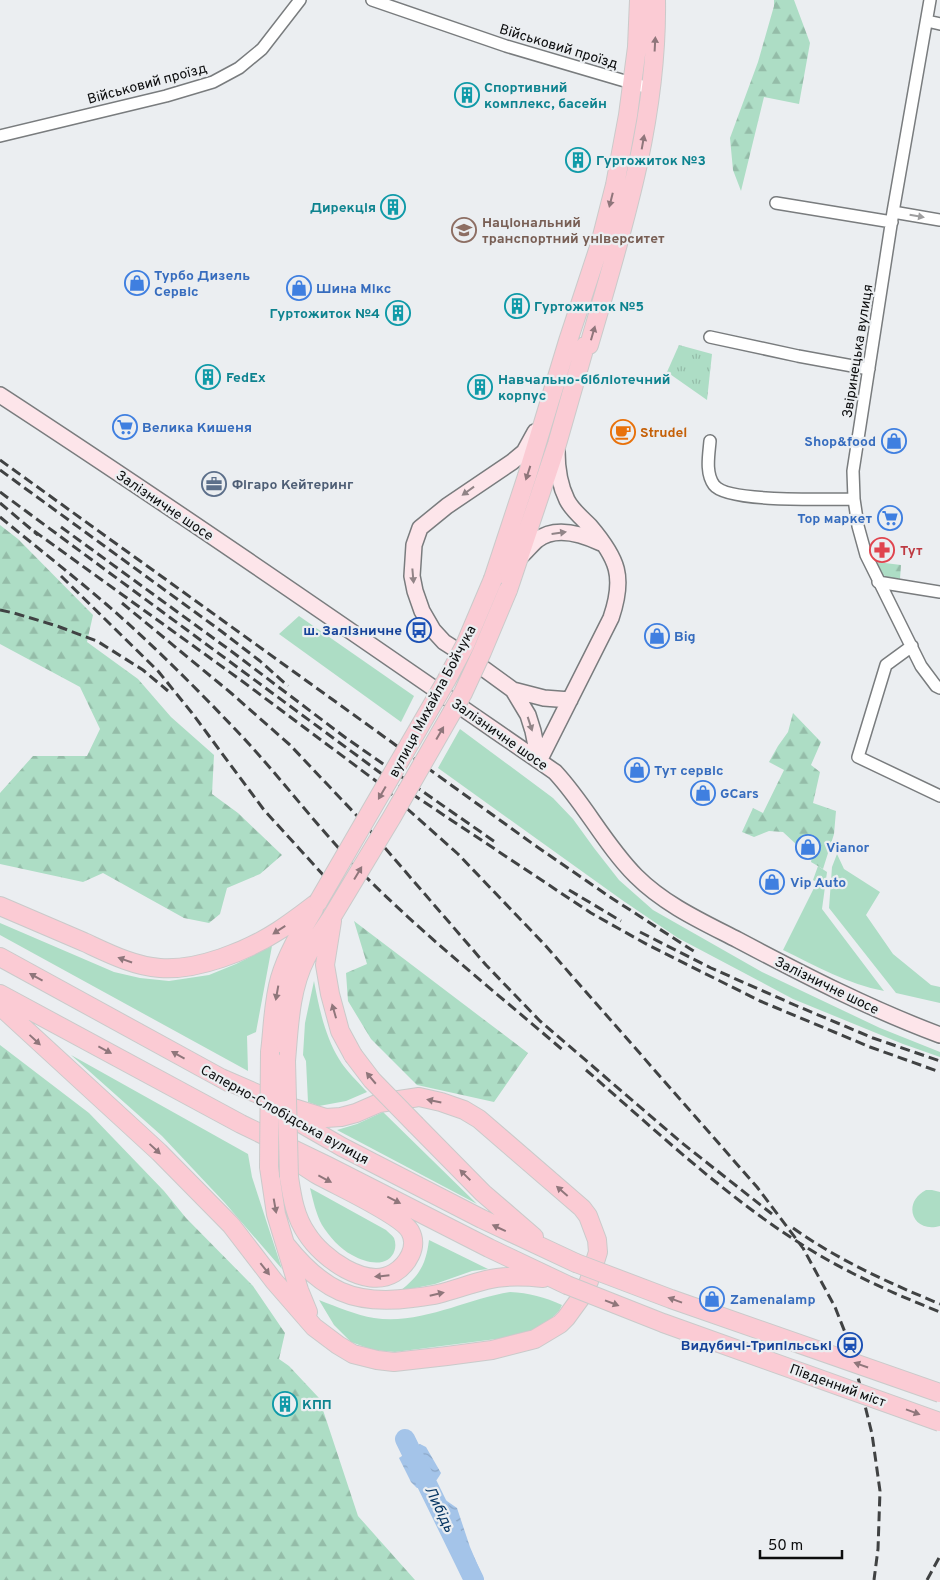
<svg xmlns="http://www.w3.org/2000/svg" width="940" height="1580" viewBox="0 0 940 1580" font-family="Overpass,sans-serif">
	<defs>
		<pattern id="forest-firs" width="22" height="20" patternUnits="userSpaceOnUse" patternTransform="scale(1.25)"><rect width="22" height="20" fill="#adddc5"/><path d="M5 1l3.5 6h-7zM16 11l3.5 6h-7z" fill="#94bca8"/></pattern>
		<pattern id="park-tufts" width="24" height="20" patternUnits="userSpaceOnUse" patternTransform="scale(1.25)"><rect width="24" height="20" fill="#adddc5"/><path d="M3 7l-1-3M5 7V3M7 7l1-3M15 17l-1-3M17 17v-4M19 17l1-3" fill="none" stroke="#94bca8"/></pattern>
		<pattern id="water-waves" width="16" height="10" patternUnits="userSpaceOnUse" patternTransform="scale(1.25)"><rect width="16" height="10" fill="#a4c4e9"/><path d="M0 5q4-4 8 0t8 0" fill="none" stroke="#8ca7c7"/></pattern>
	</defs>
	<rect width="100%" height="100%" fill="#ebeef1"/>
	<path fill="#adddc5" d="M299,616l115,80 -13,26 -122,-88z
		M460,729l93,69 20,21 21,29 25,32 34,30 109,62 118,56 60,24v5l-37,-13 -110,-45 -115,-61 -56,-38 -184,-132z
		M837,854l7,15 36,23 -14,23 27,39 38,31 9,2v16l-44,-10 -67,-85 3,-41z
		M818,866l9,6 -5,37 62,82c-36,-7 -68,-25 -101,-41l34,-68 -4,-2z
		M0,923l114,49 26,6 29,3 40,-6 27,-11 36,-18 -16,86 -9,4 1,35 -248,-136z
		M314,981c5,27 11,55 25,78 7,12 19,23 28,33l-21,9 -27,5 -11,-4 -2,-41 -3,-6 2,-32z
		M71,1055l177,99 4,23 30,92 -57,-66 -63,-67z
		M383,1112l94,92 -140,-74 20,-6z
		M310,1188l76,42c2,2 6,5 8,8 4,10 -1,22 -12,24 -10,2 -21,-2 -30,-7 -12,-6 -23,-19 -30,-30 -6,-11 -9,-25 -12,-37z
		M926,1190h6l8,2v34c-27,8 -39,-23 -14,-36z
		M429,1240l59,29 -16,2 -37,13 -35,7c19,-15 26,-26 29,-51z
		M510,1292c19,1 35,5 52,13l-3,6 -12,12 -20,10 -23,5 -109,14 -22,-2 -22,-8 -17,-17 -15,-25c18,7 37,15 55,18 47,7 92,-19 136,-26z"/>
	<path fill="url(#forest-firs)" d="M774,0h20l16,43 -11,61 -35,-7 -23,94 -8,-21 -3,-32 28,-76 16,-56z
		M0,525l18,14 75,76 -6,27 51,37 33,38 43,38 -2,39 26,19 44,42 -22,19 -33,14 -7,26 -11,9 -25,-5 -81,-45 -20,9 -83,-18v-71l33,-37h54l13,-27 -20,-42 -80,-43z
		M877,562l24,3 -1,14 -17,-2z
		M793,713l28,29 -10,23 9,7 -7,31 23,8 -2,23 -11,35 -12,-7 2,-10 -16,-7 -14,-13 -14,-1 -15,6 -12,-5 11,-24 10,5 21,-43 -15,-8 9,-16 10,-14z
		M354,921l174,132 -34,49 -77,-17 -46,-46 -23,-38 -2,-28 21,-9z
		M0,1045l89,68 75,78 22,27 67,68 32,47 -6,26 10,7 30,32 39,118 57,64h-415z"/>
	<path fill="url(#park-tufts)" d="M679,345l33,9 -5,46 -40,-28z"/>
	<path fill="url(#water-waves)" d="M420,1444l6,3 15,26c-5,10 -12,16 -24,15l-6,-6 -12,-24z
		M444,1499l13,9 13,39 14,33h-20l-28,-67z"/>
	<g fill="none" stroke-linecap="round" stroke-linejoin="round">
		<path stroke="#a4c4e9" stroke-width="20" d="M405,1439l69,141"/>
		<defs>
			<path id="street" d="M372,0l134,46 146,43
				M930,0l-37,212 -40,259 1,28 4,27 8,29 55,111 15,20 4,2
				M927,21l13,3
				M0,136l166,-40 47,-14 26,-14 23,-19 38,-49
				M776,203l116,19
				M893,212l47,8
				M710,337l88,19 71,13
				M710,441c-1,13 -5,32 4,44 13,18 116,14 140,14
				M878,582l62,10
				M912,646l-26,19 -28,92 82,39"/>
			<path id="secondary" d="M0,395c187,122 371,250 555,377 30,32 50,73 81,104 29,29 67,46 102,64 66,35 132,69 202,95
				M535,432l-11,20 -12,10 -65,44 -27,22 -6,17 -2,31 3,15 7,20 11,19 11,12 25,16 44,32 31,8 26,2
				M520,557c6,-5 11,-12 17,-17 19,-15 45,-6 64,3
				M513,690l15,25 5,16 6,30
				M539,761l72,-143c14,-41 7,-59 -21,-92 -8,-8 -18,-16 -23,-26 -8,-16 -10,-31 -10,-49"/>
			<path id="primary" d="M493,579l34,-103 41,-135 32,-97 15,-59 13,-70 9,-68 2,-47
				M508,590l49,-146 28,-98 4,-1c33,-113 69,-226 67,-345
				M0,906c28,12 56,24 84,36 24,11 49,24 76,26 37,3 87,-17 118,-37 14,-9 27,-19 40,-29
				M332,921l-7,44 5,29 10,37 13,24
				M0,957l230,126
				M0,994l241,130 87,42 161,82 78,37
				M0,1006l159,146 72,73 43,56 40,46 24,18 15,9 24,6 17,2 53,-6 45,-6 43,-11 25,-15 6,-6 16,-22 7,-15 9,-29 -1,-12 -9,-24 -6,-8 -103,-89 -15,-9 -23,-8 -22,-5 -40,6 -23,10 -15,4 -15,1 -45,-14 -60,-26
				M270,1052c3,-24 3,-50 10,-74 7,-24 21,-47 34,-69
				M286,1061c3,-34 4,-72 20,-103 7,-15 18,-29 27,-43
				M283,1113l59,34 140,72 94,44
				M416,1125l67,68 51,44
				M269,1167l7,47 23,76 9,22
				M289,1177c3,20 6,40 18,57 15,24 59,56 87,39 13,-8 25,-26 16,-42 -10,-17 -73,-45 -94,-57 -8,-5 -17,-11 -25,-17
				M286,1245c36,45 67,61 126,53 8,-1 18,-2 26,-4 16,-4 32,-10 48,-14 19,-5 38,-4 57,-2"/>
		</defs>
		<use href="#street" stroke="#797c7e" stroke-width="14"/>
		<use href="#secondary" stroke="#797c7e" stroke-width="18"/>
		<use href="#primary" stroke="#cacaca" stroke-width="20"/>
		<use href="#street" stroke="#fff" stroke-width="11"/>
		<use href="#secondary" stroke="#fde5ea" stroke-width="15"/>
		<use href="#primary" stroke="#fbcbd4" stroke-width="18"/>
		<path stroke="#404243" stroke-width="3" stroke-dasharray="10 5" stroke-linecap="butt" d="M0,460l533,384 77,53 85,55
			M0,470l221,161 39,30 28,25
			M0,492l382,282 209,139 57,32 112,56 110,46 70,25
			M0,503l38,32
			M0,517c35,29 71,57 106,87 45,39 88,82 129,125 46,48 84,101 130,147 63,63 133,118 200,176
			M61,527l170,124 115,87 152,106
			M34,531l208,150 134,100 82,73 86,90 213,243 46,61 32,59 15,38 22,89 8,57 -2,58 -4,31
			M61,576l97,95 34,42 72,97 61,67
			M122,603l109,90 59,52 70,74 126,146 54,56 142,122 90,71
			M0,610l14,3 43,13 40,15 46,29 25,21
			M569,890l52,31
			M640,932l71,36 86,38 76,32 67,23
			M586,1070c68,59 139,126 215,174 44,28 91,49 139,68
			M793,1228c45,32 96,55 147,76
			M927,1580l13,-24"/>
		<defs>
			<path id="primary-bridge" d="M318,902l128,-221 19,-36 28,-66
				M333,915l59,-98 71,-124 19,-41 26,-62
				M353,1055l19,25 44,45
				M286,1061l3,116
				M269,1167l1,-115
				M576,1263l95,36 269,94
				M567,1285l96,38 277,99"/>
		</defs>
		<use href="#primary-bridge" stroke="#cacaca" stroke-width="20" stroke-linecap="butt"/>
		<use href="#primary-bridge" stroke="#fbcbd4" stroke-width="18"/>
	</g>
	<defs><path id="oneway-solid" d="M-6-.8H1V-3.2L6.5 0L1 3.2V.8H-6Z" transform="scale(1.25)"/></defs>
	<g fill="#8f767b">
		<use href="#oneway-solid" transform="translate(655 44) rotate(-87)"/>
		<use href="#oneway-solid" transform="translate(643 142) rotate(-80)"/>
		<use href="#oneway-solid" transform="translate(611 200) rotate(104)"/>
		<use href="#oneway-solid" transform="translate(593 333) rotate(-74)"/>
		<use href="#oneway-solid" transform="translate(528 473) rotate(108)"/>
		<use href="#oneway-solid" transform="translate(440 733) rotate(-60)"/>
		<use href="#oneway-solid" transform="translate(382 793) rotate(120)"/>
		<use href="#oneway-solid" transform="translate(358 873) rotate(-59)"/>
		<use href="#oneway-solid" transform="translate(279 930) rotate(147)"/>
		<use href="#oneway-solid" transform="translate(125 960) rotate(-161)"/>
		<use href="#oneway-solid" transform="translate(36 977) rotate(-151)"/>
		<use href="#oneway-solid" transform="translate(277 993) rotate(100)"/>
		<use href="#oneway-solid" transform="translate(334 1011) rotate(-106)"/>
		<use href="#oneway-solid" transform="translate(35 1040) rotate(43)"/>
		<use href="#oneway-solid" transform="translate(105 1050) rotate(28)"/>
		<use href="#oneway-solid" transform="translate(178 1055) rotate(-151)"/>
		<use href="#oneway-solid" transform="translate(371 1078) rotate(-130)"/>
		<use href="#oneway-solid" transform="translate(434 1101) rotate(-168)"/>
		<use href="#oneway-solid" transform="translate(155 1149) rotate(43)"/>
		<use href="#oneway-solid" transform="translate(465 1175) rotate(-135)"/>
		<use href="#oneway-solid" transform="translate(325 1179) rotate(28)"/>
		<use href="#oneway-solid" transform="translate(562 1191) rotate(-139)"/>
		<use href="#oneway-solid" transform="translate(394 1200) rotate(27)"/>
		<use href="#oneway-solid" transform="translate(275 1206) rotate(80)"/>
		<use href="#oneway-solid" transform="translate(499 1228) rotate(-155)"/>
		<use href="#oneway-solid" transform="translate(265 1269) rotate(52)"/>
		<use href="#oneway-solid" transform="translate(382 1276) rotate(174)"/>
		<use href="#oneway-solid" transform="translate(437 1294) rotate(-13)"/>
		<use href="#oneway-solid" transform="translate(675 1300) rotate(-160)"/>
		<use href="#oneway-solid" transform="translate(612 1303) rotate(21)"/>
		<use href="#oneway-solid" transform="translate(861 1365) rotate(-161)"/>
		<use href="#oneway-solid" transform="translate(913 1412) rotate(20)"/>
	</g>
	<use fill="#9e9e9f" href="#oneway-solid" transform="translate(917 216) rotate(10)"/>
	<g fill="#918487">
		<use href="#oneway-solid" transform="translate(468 491) rotate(144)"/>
		<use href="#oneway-solid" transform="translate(559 533) rotate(-8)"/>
		<use href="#oneway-solid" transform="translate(413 576) rotate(85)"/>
		<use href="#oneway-solid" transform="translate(530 724) rotate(72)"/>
	</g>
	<defs>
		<symbol id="building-ring" viewBox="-11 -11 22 22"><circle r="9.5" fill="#ebeef1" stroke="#0f9aa8" stroke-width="1.5"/><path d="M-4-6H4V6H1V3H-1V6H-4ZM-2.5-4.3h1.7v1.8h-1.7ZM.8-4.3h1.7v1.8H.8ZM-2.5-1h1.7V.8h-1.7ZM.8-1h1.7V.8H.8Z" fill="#0f9aa8"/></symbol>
		<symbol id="university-ring" viewBox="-11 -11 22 22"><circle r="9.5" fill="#ebeef1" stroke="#8d6e63" stroke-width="1.5"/><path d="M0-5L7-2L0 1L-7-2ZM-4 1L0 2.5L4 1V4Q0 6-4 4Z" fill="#8d6e63"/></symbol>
		<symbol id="shop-ring" viewBox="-11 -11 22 22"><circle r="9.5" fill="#ebeef1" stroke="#3f7fe0" stroke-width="1.5"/><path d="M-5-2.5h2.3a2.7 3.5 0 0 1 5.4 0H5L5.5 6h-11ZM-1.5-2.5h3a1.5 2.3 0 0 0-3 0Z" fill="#3f7fe0"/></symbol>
		<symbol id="supermarket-ring" viewBox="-11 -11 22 22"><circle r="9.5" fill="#ebeef1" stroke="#3f7fe0" stroke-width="1.5"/><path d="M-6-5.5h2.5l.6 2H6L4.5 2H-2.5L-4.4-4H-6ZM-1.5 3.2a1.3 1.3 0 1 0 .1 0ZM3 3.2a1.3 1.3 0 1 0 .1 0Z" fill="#3f7fe0"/></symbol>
		<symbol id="cafe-ring" viewBox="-11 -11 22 22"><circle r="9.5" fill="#ebeef1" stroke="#e8710a" stroke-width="1.5"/><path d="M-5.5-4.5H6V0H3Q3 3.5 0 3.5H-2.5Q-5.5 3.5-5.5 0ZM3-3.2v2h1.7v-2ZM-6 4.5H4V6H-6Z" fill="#e8710a"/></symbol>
		<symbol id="office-ring" viewBox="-11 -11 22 22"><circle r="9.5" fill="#ebeef1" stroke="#5c6f8a" stroke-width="1.5"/><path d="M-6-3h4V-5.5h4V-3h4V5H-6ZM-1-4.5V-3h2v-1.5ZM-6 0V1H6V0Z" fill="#5c6f8a"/></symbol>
		<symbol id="pharmacy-ring" viewBox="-11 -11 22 22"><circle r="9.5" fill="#ebeef1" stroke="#e0444e" stroke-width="1.5"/><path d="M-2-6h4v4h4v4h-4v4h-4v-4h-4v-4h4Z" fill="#e0444e"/></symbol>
		<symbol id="bus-ring" viewBox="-11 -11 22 22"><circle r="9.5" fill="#ebeef1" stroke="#1a4fb4" stroke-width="1.5"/><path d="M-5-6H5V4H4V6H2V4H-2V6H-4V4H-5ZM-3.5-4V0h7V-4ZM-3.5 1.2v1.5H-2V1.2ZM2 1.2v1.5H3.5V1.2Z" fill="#1a4fb4"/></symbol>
		<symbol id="station-ring" viewBox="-11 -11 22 22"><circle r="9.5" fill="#ebeef1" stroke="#1a4fb4" stroke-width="1.5"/><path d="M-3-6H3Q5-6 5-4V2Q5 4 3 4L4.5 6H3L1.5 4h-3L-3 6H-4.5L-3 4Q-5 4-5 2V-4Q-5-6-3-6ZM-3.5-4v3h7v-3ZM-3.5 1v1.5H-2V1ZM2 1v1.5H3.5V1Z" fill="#1a4fb4"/></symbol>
	</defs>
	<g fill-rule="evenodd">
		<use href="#building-ring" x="453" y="81" width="28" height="28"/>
		<use href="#building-ring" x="564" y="146" width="28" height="28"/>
		<use href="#building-ring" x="379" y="193" width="28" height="28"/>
		<use href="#university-ring" x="450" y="216" width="28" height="28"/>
		<use href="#shop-ring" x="123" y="269" width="28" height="28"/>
		<use href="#shop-ring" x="285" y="274" width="28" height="28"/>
		<use href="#building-ring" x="503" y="292" width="28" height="28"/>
		<use href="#building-ring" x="384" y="299" width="28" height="28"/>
		<use href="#building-ring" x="194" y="363" width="28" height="28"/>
		<use href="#building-ring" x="466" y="373" width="28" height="28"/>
		<use href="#supermarket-ring" x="111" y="413" width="28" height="28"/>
		<use href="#cafe-ring" x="609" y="418" width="28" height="28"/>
		<use href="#shop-ring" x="880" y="427" width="28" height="28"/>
		<use href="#office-ring" x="200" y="470" width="28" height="28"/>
		<use href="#supermarket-ring" x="876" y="504" width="28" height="28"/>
		<use href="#pharmacy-ring" x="868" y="536" width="28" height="28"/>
		<use href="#bus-ring" x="405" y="616" width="28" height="28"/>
		<use href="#shop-ring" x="643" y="622" width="28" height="28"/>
		<use href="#shop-ring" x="623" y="756" width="28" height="28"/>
		<use href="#shop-ring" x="689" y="779" width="28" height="28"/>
		<use href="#shop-ring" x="794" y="833" width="28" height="28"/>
		<use href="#shop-ring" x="758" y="868" width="28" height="28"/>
		<use href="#shop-ring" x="698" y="1285" width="28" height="28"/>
		<use href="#station-ring" x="836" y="1331" width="28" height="28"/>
		<use href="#building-ring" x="271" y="1390" width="28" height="28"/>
	</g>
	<g text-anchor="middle" stroke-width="4.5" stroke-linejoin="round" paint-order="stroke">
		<g font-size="14" fill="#0c0d0e" stroke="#ebeef1">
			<text transform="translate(559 46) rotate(17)" y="5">Військовий проїзд</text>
			<text transform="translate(147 83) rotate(-15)" y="5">Військовий проїзд</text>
			<text transform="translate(857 351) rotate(-81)" y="5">Звіринецька вулиця</text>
			<text transform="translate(165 505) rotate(34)" y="5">Залізничне шосе</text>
			<text transform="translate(432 701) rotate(-62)" y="5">вулиця Михайла Бойчука</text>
			<text transform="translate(500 734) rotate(35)" y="5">Залізничне шосе</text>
			<text transform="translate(827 985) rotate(26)" y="5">Залізничне шосе</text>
			<text transform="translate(285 1114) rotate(29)" y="5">Саперно-Слобідська вулиця</text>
			<text transform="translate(838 1385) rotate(20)" y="5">Південний міст</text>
		</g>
		<g font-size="14" font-weight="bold" fill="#0d838f" stroke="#ebeef1" text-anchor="start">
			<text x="484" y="92">Спортивний<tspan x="484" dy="16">комплекс, басейн</tspan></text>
			<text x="596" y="165">Гуртожиток №3</text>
			<text x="376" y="212" text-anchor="end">Дирекція</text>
			<text x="534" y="311">Гуртожиток №5</text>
			<text x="380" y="318" text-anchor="end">Гуртожиток №4</text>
			<text x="226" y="382">FedEx</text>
			<text x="498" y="384">Навчально-бібліотечний<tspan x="498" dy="16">корпус</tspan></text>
			<text x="302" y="1409">КПП</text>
		</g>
		<g font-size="14" font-weight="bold" fill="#785e54" stroke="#ebeef1" text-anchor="start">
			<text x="482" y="227">Національний<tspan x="482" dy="16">транспортний університет</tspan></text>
		</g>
		<g font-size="14" font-weight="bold" fill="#366cbe" stroke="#ebeef1" text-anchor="start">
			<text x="154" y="280">Турбо Дизель<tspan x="154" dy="16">Сервіс</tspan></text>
			<text x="316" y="293">Шина Мікс</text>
			<text x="142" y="432">Велика Кишеня</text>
			<text x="876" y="446" text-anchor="end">Shop&amp;food</text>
			<text x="872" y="523" text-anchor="end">Top маркет</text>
			<text x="674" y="641">Big</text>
			<text x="654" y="775">Тут сервіс</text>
			<text x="720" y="798">GCars</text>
			<text x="826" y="852">Vianor</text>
			<text x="790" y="887">Vip Auto</text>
			<text x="730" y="1304">Zamenalamp</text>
		</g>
		<g font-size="14" font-weight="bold" fill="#c56008" stroke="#ebeef1" text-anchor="start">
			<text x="640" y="437">Strudel</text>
		</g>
		<g font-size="14" font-weight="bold" fill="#4e5e75" stroke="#ebeef1" text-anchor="start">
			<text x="232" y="489">Фігаро Кейтеринг</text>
		</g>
		<g font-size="14" font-weight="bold" fill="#be3a42" stroke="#ebeef1" text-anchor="start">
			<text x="900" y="555">Тут</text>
		</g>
		<g font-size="14" font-weight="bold" fill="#164399" stroke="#ebeef1" text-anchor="end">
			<text x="402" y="635">ш. Залізничне</text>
			<text x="832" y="1350">Видубичі-Трипільські</text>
		</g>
		<g font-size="15" font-style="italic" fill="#073663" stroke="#ebeef1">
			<text transform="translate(440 1509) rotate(64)" y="5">Либідь</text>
		</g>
	</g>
	<path d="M760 1550v8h82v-8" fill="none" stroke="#0c0d0e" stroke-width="2.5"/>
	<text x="768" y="1550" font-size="15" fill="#0c0d0e" stroke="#ebeef1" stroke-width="4" paint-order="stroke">50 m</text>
</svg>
